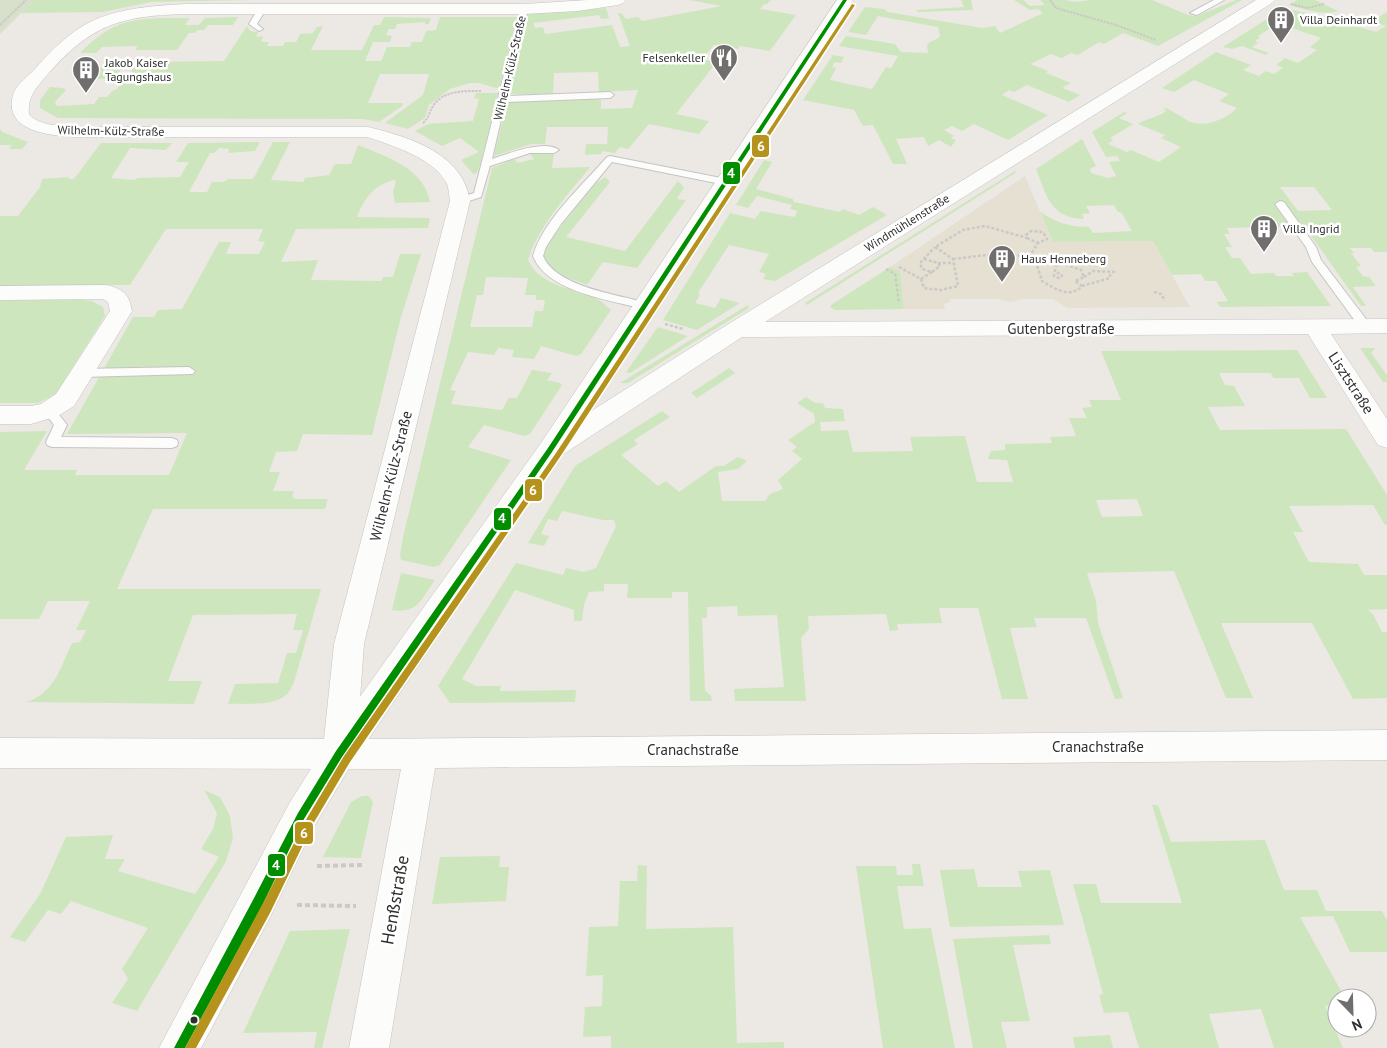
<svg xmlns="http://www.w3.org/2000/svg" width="1387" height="1048" viewBox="0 0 1387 1048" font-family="'PT Sans',sans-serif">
	<rect width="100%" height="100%" fill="#ece8e4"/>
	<path fill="#e6e0d3" d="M1025,176l28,66 100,-1 37,66 -123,1 -14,-9h-31l-11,3 -13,-3h-48v3l-6,2 1,5h-41l-2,-18 -12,-24z"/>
	<path fill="#cee6be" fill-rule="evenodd" d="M34,0h215l-98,2 -48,10 -82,1z
		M689,0h82l-4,4h-3l-4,5 36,6 -26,36 -30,-5 -2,3 -24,-4 -12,14 14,4 -40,51 33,7 -10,13 -50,-10 -21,25 -8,-2 -5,6 -13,-2 -1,3 -16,1 1,-11h21l1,-17h-61l-2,17h-14l-37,12 13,-54 88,-4 6,2v9l31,-1 6,-18 -39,2 -1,-20 -44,1 -1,21h-44l17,-80 80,-6 3,10 -8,1 -2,-4 -66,8 2,5 8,-1 2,7 67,-9 8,22 10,-1 -12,-33h3l5,6 12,-2 4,4 80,-15z
		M961,0h10l2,10 -55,2 -2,-2 48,-3z
		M1014,0h9l7,6 15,-1 -5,-5h25l10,2 15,-2h62l36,15 9,1 39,-16h6l-84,46 -35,-13 -19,11 -5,-2 -21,13 -7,-2 -9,5 -11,-4 -21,10 18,7 -2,2 25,10 -9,5 18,7 -11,7 -42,-17 -13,7 -5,-2 -7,5 46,20 -40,25 -34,-16 -12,7 -10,-5 -8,4 10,6 -3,2 5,2 -5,7 -12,-7 -11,6 -4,-9 -28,2 11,25h-14l-20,-39 -10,1 -9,-16 -51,-10 30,-45 11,2 -3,6 -6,-1 -3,5 4,1 -6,12 42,9 14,-22 5,1 7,-12 -59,-10 7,-10 49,8 6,8 27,1 -1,-8c3,-5 10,-4 13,-9l-2,-9 -60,-11 -12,19 -18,-3 17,-25 19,2 4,3 94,16 13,-2 5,7 43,-20 -5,-4 -8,1z
		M1297,0h18l23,11c-14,5 -35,-2 -49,-6z
		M1284,8l45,10 47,14 10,-6 -14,-5 15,-9v240h-13l-3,-4h-21l4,5h-3l10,13 -5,1 7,9 6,1 7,9 -23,1 13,19h-5l-57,-80 -77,2 3,6h-6l8,13h-7l7,11h8l11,16 23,-1 2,3h18l-2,-3 15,-1 24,34 -111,1 -3,-5 11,-1 -12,-20h-11l-4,-7 -29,1 -19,-34 -100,1 -13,-31c14,12 31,16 49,16l4,6 39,-2 -11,-19h-3l-4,-7 -28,1 4,7 -8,1 2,5c-34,-1 -37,-23 -48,-50l46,-30 14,27 -6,3 1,4 17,5 8,-2 -7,-14 11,-1 -3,-5 -11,1 -14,-25 32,-20 3,1 -8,5 14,6 -23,14 3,2 -5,4 19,8 4,-2 28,12 22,-15 -20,-9 4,-3 -27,-11c9,-6 19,-6 28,-13l-2,-4c8,4 14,7 21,12 15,11 41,1 52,-11l-18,-7 10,-7 -35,-14 -20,12 -12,-4 54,-36 35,13 -8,5 16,6 7,-5 8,3 9,-6 -7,-3 9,-7 13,5 19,-13 -7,-3 11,-9 -35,-12 -5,4 -9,-3 -14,9 2,2 -5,3 3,2 -6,4 17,6 -3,2 -24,-9 -10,3 -9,-2zM1280,187h34l18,23 -34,1z
		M238,17l-5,8h-25l-4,5h-7l-2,3h-6l-12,17h-41l1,-4 -35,1 -6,6h-16c36,-38 61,-35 110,-35l-5,7h14l6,-7z
		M384,17l47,1 -2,6h-4v-2l-28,2 -2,5h-6l-3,6 6,1 -2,6h-17l-8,19h16l6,-14h23l2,-5h10l4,-11 10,-1 4,-13h77l-18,72 -20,-6h-10l-19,6 -21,16 -4,13 -17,11 -23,-6 38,-28 6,-21h-49l-12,29h35l-1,3 -23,16 -16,-3 -305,-1 -18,-10v-8l10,-13 13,1 3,2 -11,12 2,4 37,-2 5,-7h8l5,-6 4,-1 18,-22h12l5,-6 73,-1 23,-35 3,5 8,1 -2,5 7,-1 -2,6h8l-2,4h16l2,-4h11l4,-8 13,-1 4,-6 6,-1 -12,24h51l12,-25h6z
		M123,67l-6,8h-8l-3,4h-24l-2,-4 2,-7z
		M476,93h22l-18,72 -3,8 -4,1 -12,-14 18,-8 -19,-14 -18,8 -27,-15 13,-7 45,-3 6,-22 -5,-1z
		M0,129l2,3 26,10 -6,7h-13l3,-4h-12z
		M260,142l-5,9 -27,2 1,-4 -10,-1 -5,5h-4l-21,39h18l5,-10h11l6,-3h24l20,-37h17l-19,38 32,2 2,-4 24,-3 6,-11h16l7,-19c29,12 66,23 72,57l-35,1 -2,-11 3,-11 -3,-1c-20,6 -29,19 -36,37l73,1 -2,10 -132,1 -15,33 37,-2 -7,20 70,1 2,-4h10l7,-23h21l-20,63 -29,118 -69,-1 -6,17 -21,1 -7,20h11l-7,19h21l-2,5 3,3h33l-3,10h-172l-36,80h204l-27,93c-2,4 -4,10 -8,13 -15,12 -40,8 -58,9l7,-20 43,-1 9,-30h9l7,-23h-10l4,-16 -104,1 -25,66h34l-8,23 -168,-2c29,-9 34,-34 46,-59l8,-1 6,-12h-10l14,-29h-42l-9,18h-39v-187l47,-1 -23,39h53l-2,5h94l18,-42 -120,1 66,-117h21l4,-7 24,-1 37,-67h12l-5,12h33l6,-12 -7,-1 5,-12h-97l-36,56h-130v-69h18l22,-29 2,-8 28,-2 -2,2h6l27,-36h71l-6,7 -36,-2 -19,30 23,2 4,-2 42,-1 9,-15h-13l12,-19z
		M530,154h24l-2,14 38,-1c-23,29 -51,58 -62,93 11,26 48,29 71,40 4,2 8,7 12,10l-30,44 -5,2 -35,-10 -7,13 -22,-2 2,-7 -16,-2 -4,7 -26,-3 -18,38 6,1 -5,13 51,6 7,-12h8l15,-28 20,3 -5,7 13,3 2,2 -32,49 -6,2 -40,-11 -16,22 43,13 -71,105 -6,2 -33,-7 -1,-5 3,-18 89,-369 22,-9 4,4 16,-4zM486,277l42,1 -3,17h11v5h9l-2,11h-8l-3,16h-62l7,-32h6z
		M764,160l8,2 -16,27 37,10 1,3 46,10 3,-3 16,6 14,-8 14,8 -112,66 -12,-2 3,-5 -7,-2 10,-18 -40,-9 -31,48 2,2 -5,8 20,5 6,-10 19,5 -43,27 -34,-10 67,-107 25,6 6,-8 33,6 4,-6 -8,-2 2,-4 -35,-9 -9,12 -12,-3z
		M1015,171l2,1 -210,133 -2,-2z
		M605,177l5,5 -44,55 59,14 53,-70 6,6 -7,12 9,1 -49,68 -34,-6 -16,23c-17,-7 -44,-13 -45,-35l53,-66z
		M890,267l10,5 4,37 -69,1 -5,-3 1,-2z
		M72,299l20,2 11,6 2,9 -49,78 -18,9h-38v-103z
		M748,305l1,3 -121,75h-8z
		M658,327l30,9 -58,37 -4,-1z
		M1360,348h15l-4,5 16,22v7h-4z
		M1297,350l30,48h-17l-11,-20h-26l-2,-5h-52l6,12 9,1 11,20 -37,1 12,23 126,-1 41,66v30h-2l-12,-20 -84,1 14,26h-10l16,30 49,2 6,11h23v34l-19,1 5,4 9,18h5v66l-34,1 -41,-76h-91l32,75h-27l-52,-127 -87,2 9,28 2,22 25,75 -8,1 -29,-81h-52l3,9 -27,1 18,71h-26l-24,-91h-39l3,15 -45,1 1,6 -8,1 -4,-17 -78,2 1,13 -8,9 5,63h-71l-1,-12 50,-2 -7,-72 -39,1 -1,-10 -30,1v11h-5l3,72 6,6 1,5h-22l-2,-109h-16v6h-45l1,-14h-24v7l-15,1 -5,12 -2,17h-8v-11l-59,-20 -53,89 14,7h25l-1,5 76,-1 -1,12 -125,1 -12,-17 78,-123 47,12 3,-7 18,4 12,-4 20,-42 -2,-6h-11l-41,-9 -5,10 -9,-2 -7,15 8,2 -5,10 -16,-3 47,-77 87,-55 8,6 -36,23 4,4 -17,11 37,31 8,-5 13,11 37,-26h8l14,-9 9,4 -9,8 -20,3 4,29h43l5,-7 13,-5 -5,-9 24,-21 -10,-8 5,-4 -9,-7 27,-18 -1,-8 -17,-11 9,-6 9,6h8l2,5 18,1 2,12 -25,1 1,9 27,-1 5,22 60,-1 -3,-14 55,-1 12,46h36l-6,-22 -19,-1 3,-8 14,-1v-6l47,-1 -2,-6 26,-1 -7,-18h18l-5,-10 10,-1 -3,-7h32l-20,-49zM1137,499l6,17 -41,1 -6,-17z
		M729,368l6,5 -38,25 -6,-5z
		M401,573l34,7c-14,19 -17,34 -43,30z
		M204,790l16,7 10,19 3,22 -7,23 -89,150 -25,-8 16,-24 -6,-10 26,-41 -77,-27 -10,13 -13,-4 -23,32 -15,-5 30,-43 26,-57 47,-2 -8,24h20l-7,12 77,23 24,-37 -18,-8 12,-20 4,-16z
		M362,796h7l4,6 -12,56 -38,-1 28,-55z
		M1152,805h6l13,37 94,-2 19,50h33l9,21h56l5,9v32h-37l-17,-36 -33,1 45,81h-8v6l-12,2 18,42h-69l-13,-39 -52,5 10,34h-80l-11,-36 -24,1 -5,-18 4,-1 -30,-110h23l5,19h81z
		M500,856l-1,11h10l-3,34 -74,3 8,-47z
		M912,864h8l4,22h-27l7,43 27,-1 24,120h-72l-27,-182h40l1,9h16z
		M638,865l9,1 -1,63 87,-2 4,116 47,-1v6h-173v-12l-28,1 2,-30 17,-1 1,-31 -17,1 3,-49 29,-1 2,-45h17z
		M974,869l4,18h44l-4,-16 32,-1 14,55 -114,2 -10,-57z
		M350,929l-28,119h-8l3,-16 -74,1 47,-102z
		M1049,935l2,9 -38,1 17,76 -29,1 6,26h-34l-20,-109z
		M1110,1035l3,13h-38l-2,-11z"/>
	<path fill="#d8e0cc" d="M0,0h34l-34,34z"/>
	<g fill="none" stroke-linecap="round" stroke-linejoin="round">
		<defs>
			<path id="lane" d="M1214,0h10l-27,15 -7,-2z
				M259,7l7,2 -9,15 6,5 -4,2 -10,-7z
				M521,7l7,2 -21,87 103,-4 4,3 -4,3 -105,4 -13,57c15,-5 53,-20 67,-9l-5,3h-24l-40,13 -9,31 -21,7 -4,-1v-4l18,-6z
				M610,156l116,23 5,3 -5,3 -114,-23 -51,62 -15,23 -3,9c13,31 76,39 105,47l2,2 -2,2 -4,2c-34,-9 -97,-17 -111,-53 10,-36 50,-71 74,-99z
				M1280,201l4,1 32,45 5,13 48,63 2,3 -2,3h-8l-49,-67 -6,-15 -31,-43z
				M189,367l6,4 -2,3 -112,3 -6,-4 6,-4z
				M49,406l4,1 14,18 -6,12 111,1 5,2 1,3 -1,3 -5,2 -120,-1 -5,-2 -1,-3 8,-17 -11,-15z"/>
			<path id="street" d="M588,0h38l-3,3 -5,2 -40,6 -54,3h-340c-64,2 -93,11 -136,60 -11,13 -21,22 -19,40 10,13 33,11 48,13h291c41,10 95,26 102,74l-106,443 -7,95 1030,-9v30l-952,8 -46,280h-40l52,-279 -401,-1v-30l324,1 10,-95 116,-443c-1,-6 -1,-14 -4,-19 -13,-24 -55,-37 -79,-45h-290c-25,-1 -77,-5 -63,-45 5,-9 14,-16 21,-23 16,-18 33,-36 55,-47 29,-14 62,-16 94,-18h340z
				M1256,0h19l-3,3 -507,319 622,-3v14l-56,1 56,85v29l-9,-3 -70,-111 -566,3 -183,120 -9,2 -9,-2 -4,-7 4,-7 186,-118z
				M107,285c17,5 22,9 25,26l-58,95 -16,10 -27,8h-31v-18h31l10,-2 15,-10 54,-83 -2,-9 -5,-3 -103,1v-14z"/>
			<path id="secondary" d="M837,0h16l-294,457 -208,308 -38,63 -43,89 -69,131h-42l130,-244 38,-61 214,-300z"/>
		</defs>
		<use href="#lane" stroke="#c5c4c5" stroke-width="2"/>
		<use href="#street" stroke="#c5c4c5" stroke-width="1"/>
		<use href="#secondary" stroke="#c5c4c5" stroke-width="1"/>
		<path stroke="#c9c9c8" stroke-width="2" stroke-dasharray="2.5 1" stroke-linecap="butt" d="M1050,0l6,8 60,17 40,15
			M1291,4l16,4 17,-4
			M0,25l26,-25
			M423,123c6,-5 6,-11 10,-17 10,-16 32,-15 48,-15"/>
		<path stroke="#c9c9c8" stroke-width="2.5" stroke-dasharray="3 2" stroke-linecap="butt" d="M1027,238l11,5
			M924,259l14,4 2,3 -8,6
			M953,259c28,-3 54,-9 82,0l7,22c13,8 28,18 40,5l-7,-5
			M1036,259l20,6 -2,11 5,2 3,-2 -2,-3h-5
			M938,263h15
			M1056,265l5,-2 20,7 3,7 -9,4
			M899,267l22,12 3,9 17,2 17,-4 -5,-27 -18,-12 28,-17 22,-4 42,12 -1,-3 5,-4 12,1 4,7 -9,4 -9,14
			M886,269l9,5 4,28
			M1084,277l9,-6 23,1
			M921,279l11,-7 -10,-3 -2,-6 15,-16
			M1082,286l28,-8v-5
			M1154,292l7,2 4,7
			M665,324l18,5"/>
		<path stroke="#c9c9c8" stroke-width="4" stroke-dasharray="5 3" stroke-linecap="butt" d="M317,866l46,-1
			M297,905l59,1"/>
		<use href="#lane" fill="#fcfcfb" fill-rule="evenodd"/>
		<use href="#street" fill="#fcfcfb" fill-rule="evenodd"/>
		<use href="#secondary" fill="#fcfcfb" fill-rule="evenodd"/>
		<defs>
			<path id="bus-1" d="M843,0h4l-295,452 -210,305 -38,62 -43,89 -76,140h-11l79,-148 45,-87 38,-62 212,-303z"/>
			<path id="bus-2" d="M852,4l3,1 -295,452 -210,305 -37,62 -43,89 -74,135h-11l77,-143 45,-87 37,-62 212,-303z"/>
		</defs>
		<use href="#bus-1" stroke="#fff" stroke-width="3"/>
		<use href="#bus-2" stroke="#fff" stroke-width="3"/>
		<use href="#bus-1" fill="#008e00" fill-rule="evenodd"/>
		<use href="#bus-2" fill="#b5931d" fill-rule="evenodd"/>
	</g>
	<defs>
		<symbol id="building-pin" viewBox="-11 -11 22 30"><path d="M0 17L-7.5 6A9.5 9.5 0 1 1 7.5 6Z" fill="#706f6e" stroke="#fff"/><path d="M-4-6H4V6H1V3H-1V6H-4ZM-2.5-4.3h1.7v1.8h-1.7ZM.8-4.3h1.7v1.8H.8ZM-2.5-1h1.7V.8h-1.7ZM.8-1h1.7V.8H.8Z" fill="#fff"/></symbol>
		<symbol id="restaurant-pin" viewBox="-11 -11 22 30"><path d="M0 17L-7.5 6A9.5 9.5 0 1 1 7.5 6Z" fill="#706f6e" stroke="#fff"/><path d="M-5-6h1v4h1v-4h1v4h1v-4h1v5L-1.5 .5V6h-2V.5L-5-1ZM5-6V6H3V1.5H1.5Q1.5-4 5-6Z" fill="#fff"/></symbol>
	</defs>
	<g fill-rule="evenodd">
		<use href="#building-pin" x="1265" y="4" width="32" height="43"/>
		<use href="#restaurant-pin" x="708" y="42" width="32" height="43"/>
		<use href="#building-pin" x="70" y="54" width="32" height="43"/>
		<use href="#building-pin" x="1248" y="213" width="32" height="43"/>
		<use href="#building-pin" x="986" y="243" width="32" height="43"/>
	</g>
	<circle fill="#2e2e2e" stroke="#fff" stroke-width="2" cx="194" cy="1020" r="4.5"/>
	<g text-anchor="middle" stroke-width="5" stroke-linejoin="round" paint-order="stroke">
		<g font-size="12" fill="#2e2e2e" stroke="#fff" text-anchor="start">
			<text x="1300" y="24">Villa Deinhardt</text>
			<text x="705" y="62" text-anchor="end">Felsenkeller</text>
			<text x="105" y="67">Jakob Kaiser<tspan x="105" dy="14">Tagungshaus</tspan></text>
			<text x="1283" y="233">Villa Ingrid</text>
			<text x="1021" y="263">Haus Henneberg</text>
		</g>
		<g font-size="12" fill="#2e2e2e" stroke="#fff">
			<text transform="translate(510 68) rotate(-77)" y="4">Wilhelm-Külz-Straße</text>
			<text transform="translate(111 131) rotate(1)" y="4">Wilhelm-Külz-Straße</text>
			<text transform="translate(907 223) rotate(-32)" y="4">Windmühlenstraße</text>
		</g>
		<g font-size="15" fill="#2e2e2e" stroke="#fff">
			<text x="1061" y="334">Gutenbergstraße</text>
			<text transform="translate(1351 383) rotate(57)" y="5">Lisztstraße</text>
			<text transform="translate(391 476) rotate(-76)" y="5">Wilhelm-Külz-Straße</text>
			<text x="1098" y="752">Cranachstraße</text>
			<text x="693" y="755">Cranachstraße</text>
		</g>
		<g font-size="18" fill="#2e2e2e" stroke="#fff">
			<text transform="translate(395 900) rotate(-80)" y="6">Henßstraße</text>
		</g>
	</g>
	<g stroke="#fff" stroke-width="2">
		<rect x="751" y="134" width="19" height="24" rx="5" fill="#b5931d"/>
		<rect x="722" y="161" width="19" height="24" rx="5" fill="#008e00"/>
		<rect x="524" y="478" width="19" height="24" rx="5" fill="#b5931d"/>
		<rect x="493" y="507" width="19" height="24" rx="5" fill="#008e00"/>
		<rect x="294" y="821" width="20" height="24" rx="5" fill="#b5931d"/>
		<rect x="267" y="853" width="19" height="24" rx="5" fill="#008e00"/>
	</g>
	<g font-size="14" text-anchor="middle" font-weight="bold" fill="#fff">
		<text x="761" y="151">6</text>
		<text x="731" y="178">4</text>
		<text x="533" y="495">6</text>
		<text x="502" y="523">4</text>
		<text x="304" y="838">6</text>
		<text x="276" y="870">4</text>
	</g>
	<g transform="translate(1352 1013) rotate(157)"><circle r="24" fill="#ffffff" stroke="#ababab"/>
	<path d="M0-4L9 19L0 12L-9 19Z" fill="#706f6e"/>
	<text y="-8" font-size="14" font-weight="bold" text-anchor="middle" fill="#2e2e2e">N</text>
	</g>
</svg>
